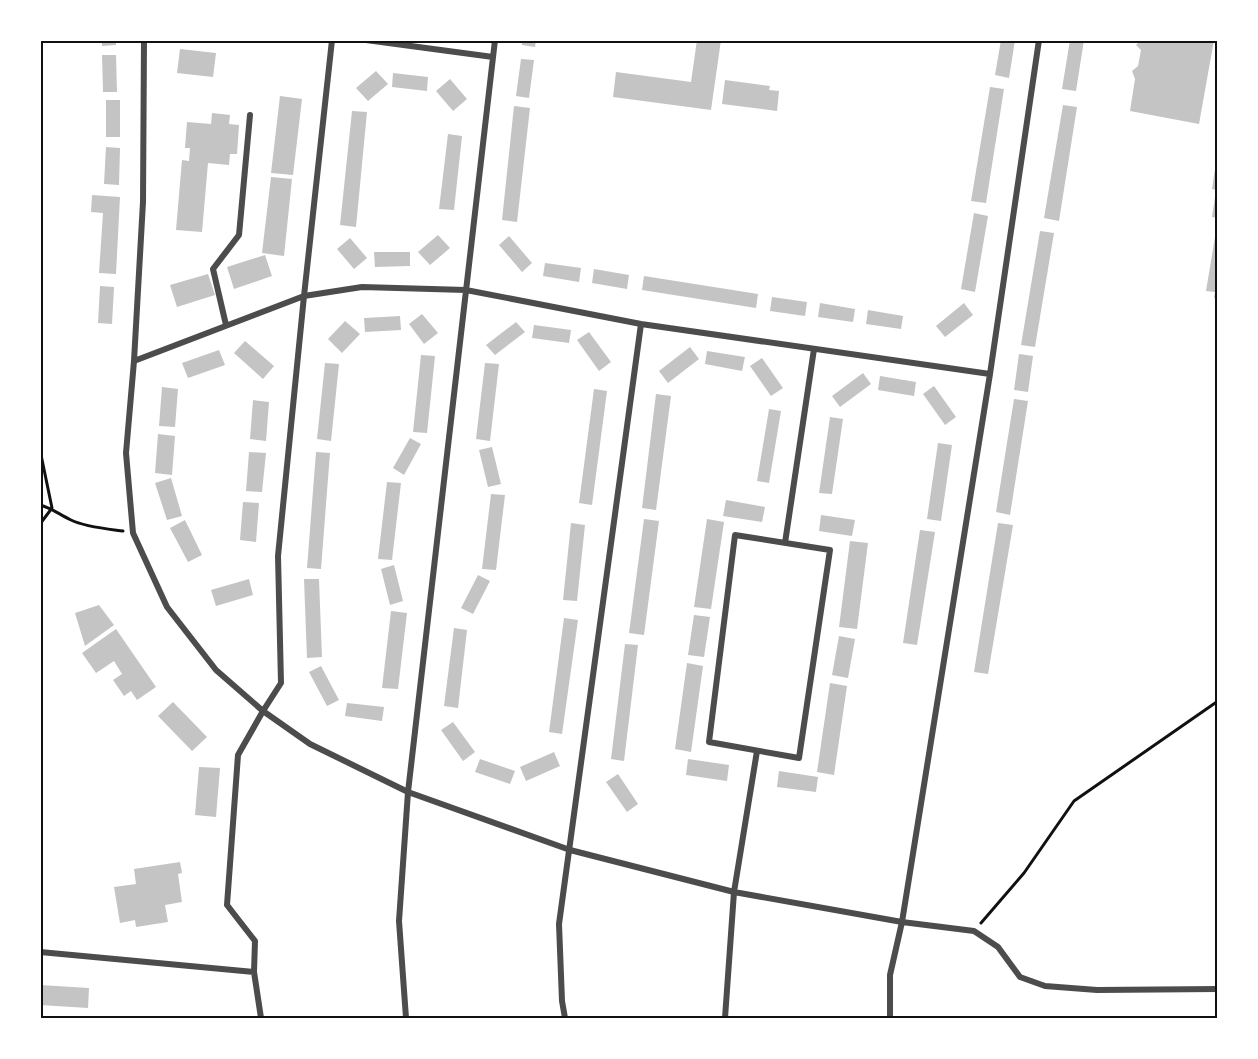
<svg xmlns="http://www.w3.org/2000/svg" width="1258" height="1059" viewBox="0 0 1258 1059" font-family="Inter,sans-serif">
	<rect width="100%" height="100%" fill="#fff"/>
	<path fill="#c4c4c4" d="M102,40h14v5l-14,1z
		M522,40h14l-1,7 -13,-2z
		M697,40h24l-10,70 -98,-13 3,-25 75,10z
		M1001,40h14l-6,38 -14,-3z
		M1070,40h14l-8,51 -14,-2z
		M1141,40h73l-15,84 -69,-13 5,-32 -3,-8 6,-5 3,-16 -5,-5z
		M180,49l36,4 -3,24 -36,-4z
		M102,55h14l1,37h-14z
		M521,59l13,1 -5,38 -13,-2z
		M376,71l12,13 -20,17 -12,-13z
		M393,73l35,4 -1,14 -35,-4z
		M450,79l17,20 -14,12 -17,-20z
		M725,80l45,6 -1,4 10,1 -2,20 -55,-7z
		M990,87l14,2 -18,114 -15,-2z
		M280,96l22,3 -9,76 -22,-2z
		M106,100h14v37h-14z
		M1063,105l14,2 -18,114 -15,-3z
		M514,106l16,2 -13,114 -15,-2z
		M352,111l15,1 -11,115 -16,-2z
		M212,113l18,2 -1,9 10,1 -2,29h-7l-1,11 -21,-2 -6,69 -26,-2 6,-70 7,1 1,-13h-5l2,-26 24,2z
		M448,134l14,2 -8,74 -15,-1z
		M106,147l14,1 -1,37 -15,-1z
		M1215,169l3,1v48l-6,-1 4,-27 -4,-1z
		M271,177l21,2 -8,77 -22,-3z
		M92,195l28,2 -4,77 -17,-1 4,-60 -12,-1z
		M974,213l14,3 -13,76 -14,-3z
		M1040,231l14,2 -19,114 -14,-2z
		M1216,231h2v68l-4,-1 1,-6 -9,-1z
		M438,235l12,13 -20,17 -12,-13z
		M509,236l23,27 -10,9 -23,-27z
		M350,238l17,20 -13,11 -17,-20z
		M374,252h36v14l-35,1z
		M265,255l7,21 -38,13 -7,-22z
		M545,263l36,5 -2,14 -36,-6z
		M594,269l35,6 -2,14 -35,-6z
		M208,274l7,21 -38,12 -7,-22z
		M644,276l114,18 -2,14 -114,-18z
		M100,286l14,1 -2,37 -14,-1z
		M772,297l35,5 -2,14 -35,-5z
		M820,303l35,6 -2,13 -35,-5z
		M964,303l9,12 -28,22 -9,-11z
		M868,310l35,6 -2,13 -35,-5z
		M422,314l16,19 -14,11 -15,-20z
		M400,316l1,14 -36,2 -1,-14z
		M345,321l15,13 -18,19 -14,-14z
		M516,322l9,10 -30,23 -9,-10z
		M534,325l37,5 -2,13 -37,-5z
		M589,332l22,30 -12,9 -22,-31z
		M245,341l29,25 -11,13 -29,-26z
		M690,347l9,12 -31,24 -9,-12z
		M219,350l6,15 -37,13 -6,-15z
		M707,351l38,6 -3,14 -37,-7z
		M1019,354l14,2 -5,36 -14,-2z
		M421,355l14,1 -8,77 -14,-1z
		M762,358l21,30 -12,8 -21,-30z
		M325,363l14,1 -8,77 -14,-2z
		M485,363l14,1 -9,77 -14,-2z
		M863,373l8,11 -31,23 -8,-11z
		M880,376l36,6 -2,14 -36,-6z
		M934,386l22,31 -11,8 -22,-31z
		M162,387l16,2 -3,38 -16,-1z
		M594,389l13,2 -15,114 -13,-2z
		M656,394l15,2 -15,114 -14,-2z
		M1014,399l14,2 -18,114 -14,-3z
		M253,400l16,2 -3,39 -16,-2z
		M769,409l12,2 -12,72 -12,-2z
		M830,417l13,2 -11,75 -13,-1z
		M158,434l17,2 -3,39 -17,-2z
		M410,438l11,6 -17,31 -11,-7z
		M938,443l14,2 -11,76 -14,-2z
		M492,447l9,37 -13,3 -9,-37z
		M249,452l17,1 -4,39 -16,-1z
		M316,452l14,1 -9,116 -14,-1z
		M171,478l11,38 -15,4 -12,-37z
		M387,482l14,1 -9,77 -14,-1z
		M491,494l14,1 -9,75 -14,-1z
		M726,500l39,7 -3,15 -39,-6z
		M243,502l16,1 -3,39 -16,-2z
		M821,515l34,5 -3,16 -33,-5z
		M644,519l15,2 -15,114 -15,-2z
		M707,519l17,3 -13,87 -17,-2z
		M185,520l17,35 -14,7 -18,-34z
		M571,523l14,2 -8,76 -14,-1z
		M998,523l15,2 -25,149 -14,-2z
		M920,530l15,2 -18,113 -14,-2z
		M850,541l18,2 -11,86 -18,-2z
		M394,565l9,36 -13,4 -9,-36z
		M478,575l12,6 -17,33 -12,-6z
		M249,579l4,16 -37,11 -5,-16z
		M304,579h15l3,78 -15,1z
		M99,605l15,20 -29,21 -10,-33z
		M391,611l16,2 -9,76 -16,-1z
		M694,615l16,2 -6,40 -16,-2z
		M564,618l14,2 -16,114 -13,-2z
		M454,628l13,2 -9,78 -14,-2z
		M116,629l40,58 -19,13 -6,-9 -7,5 -11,-16 9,-6 -8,-13 -18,12 -14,-20z
		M839,636l16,3 -7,39 -16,-3z
		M625,644l13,1 -14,116 -13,-2z
		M687,663l16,3 -12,86 -16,-3z
		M321,666l18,34 -12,6 -18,-34z
		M830,683l17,3 -13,89 -17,-3z
		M173,702l34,35 -15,14 -34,-35z
		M347,703l37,4 -2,14 -37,-5z
		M453,722l22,30 -12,9 -22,-31z
		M554,752l6,14 -34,15 -6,-14z
		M480,759l35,12 -5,13 -35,-12z
		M688,759l41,6 -2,16 -41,-6z
		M199,767l21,1 -4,49 -21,-2z
		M779,771l39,6 -2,15 -39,-5z
		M618,774l20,30 -11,8 -21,-30z
		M180,862l2,11 -4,1 4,28 -17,3 3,17 -32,5 -1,-7 -15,3 -6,-36 22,-3 -2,-15z
		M40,985l49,3 -1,20 -48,-3z"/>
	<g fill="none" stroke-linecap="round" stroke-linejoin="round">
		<path stroke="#111" stroke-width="3" d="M40,450l12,58 -12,16
			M40,505c12,3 20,10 31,15 14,7 37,9 52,11
			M981,923l43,-50 50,-72 144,-100"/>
		<path stroke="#4c4c4c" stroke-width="6" d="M144,40l-1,162 -9,159 -8,92 7,80 34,74 49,63 47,41 47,33 98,48 162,58 164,42 168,30 72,9 24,16 22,30 25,9 52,4 121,-1
			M366,40l127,17
			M226,325l-13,-56 26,-34 11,-120
			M134,361l170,-65 58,-9 104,3 175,34 349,50
			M735,535l95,15 -31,208 -90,-16z
			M785,543l29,-194
			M40,952l214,20
			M261,1018l-7,-46 1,-31 -28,-36 11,-150 25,-44 18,-28 -3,-127 26,-260 28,-256
			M406,1018l-7,-97 9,-129 87,-752
			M565,1018l-3,-17 -3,-77 82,-600
			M725,1018l9,-126 23,-141
			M890,1018v-43l12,-53 88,-548 49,-334"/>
	</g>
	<rect width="1258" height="1059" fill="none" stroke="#ffffff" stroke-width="84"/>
	<rect x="42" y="42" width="1174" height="975" fill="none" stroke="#111" stroke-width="2"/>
</svg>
